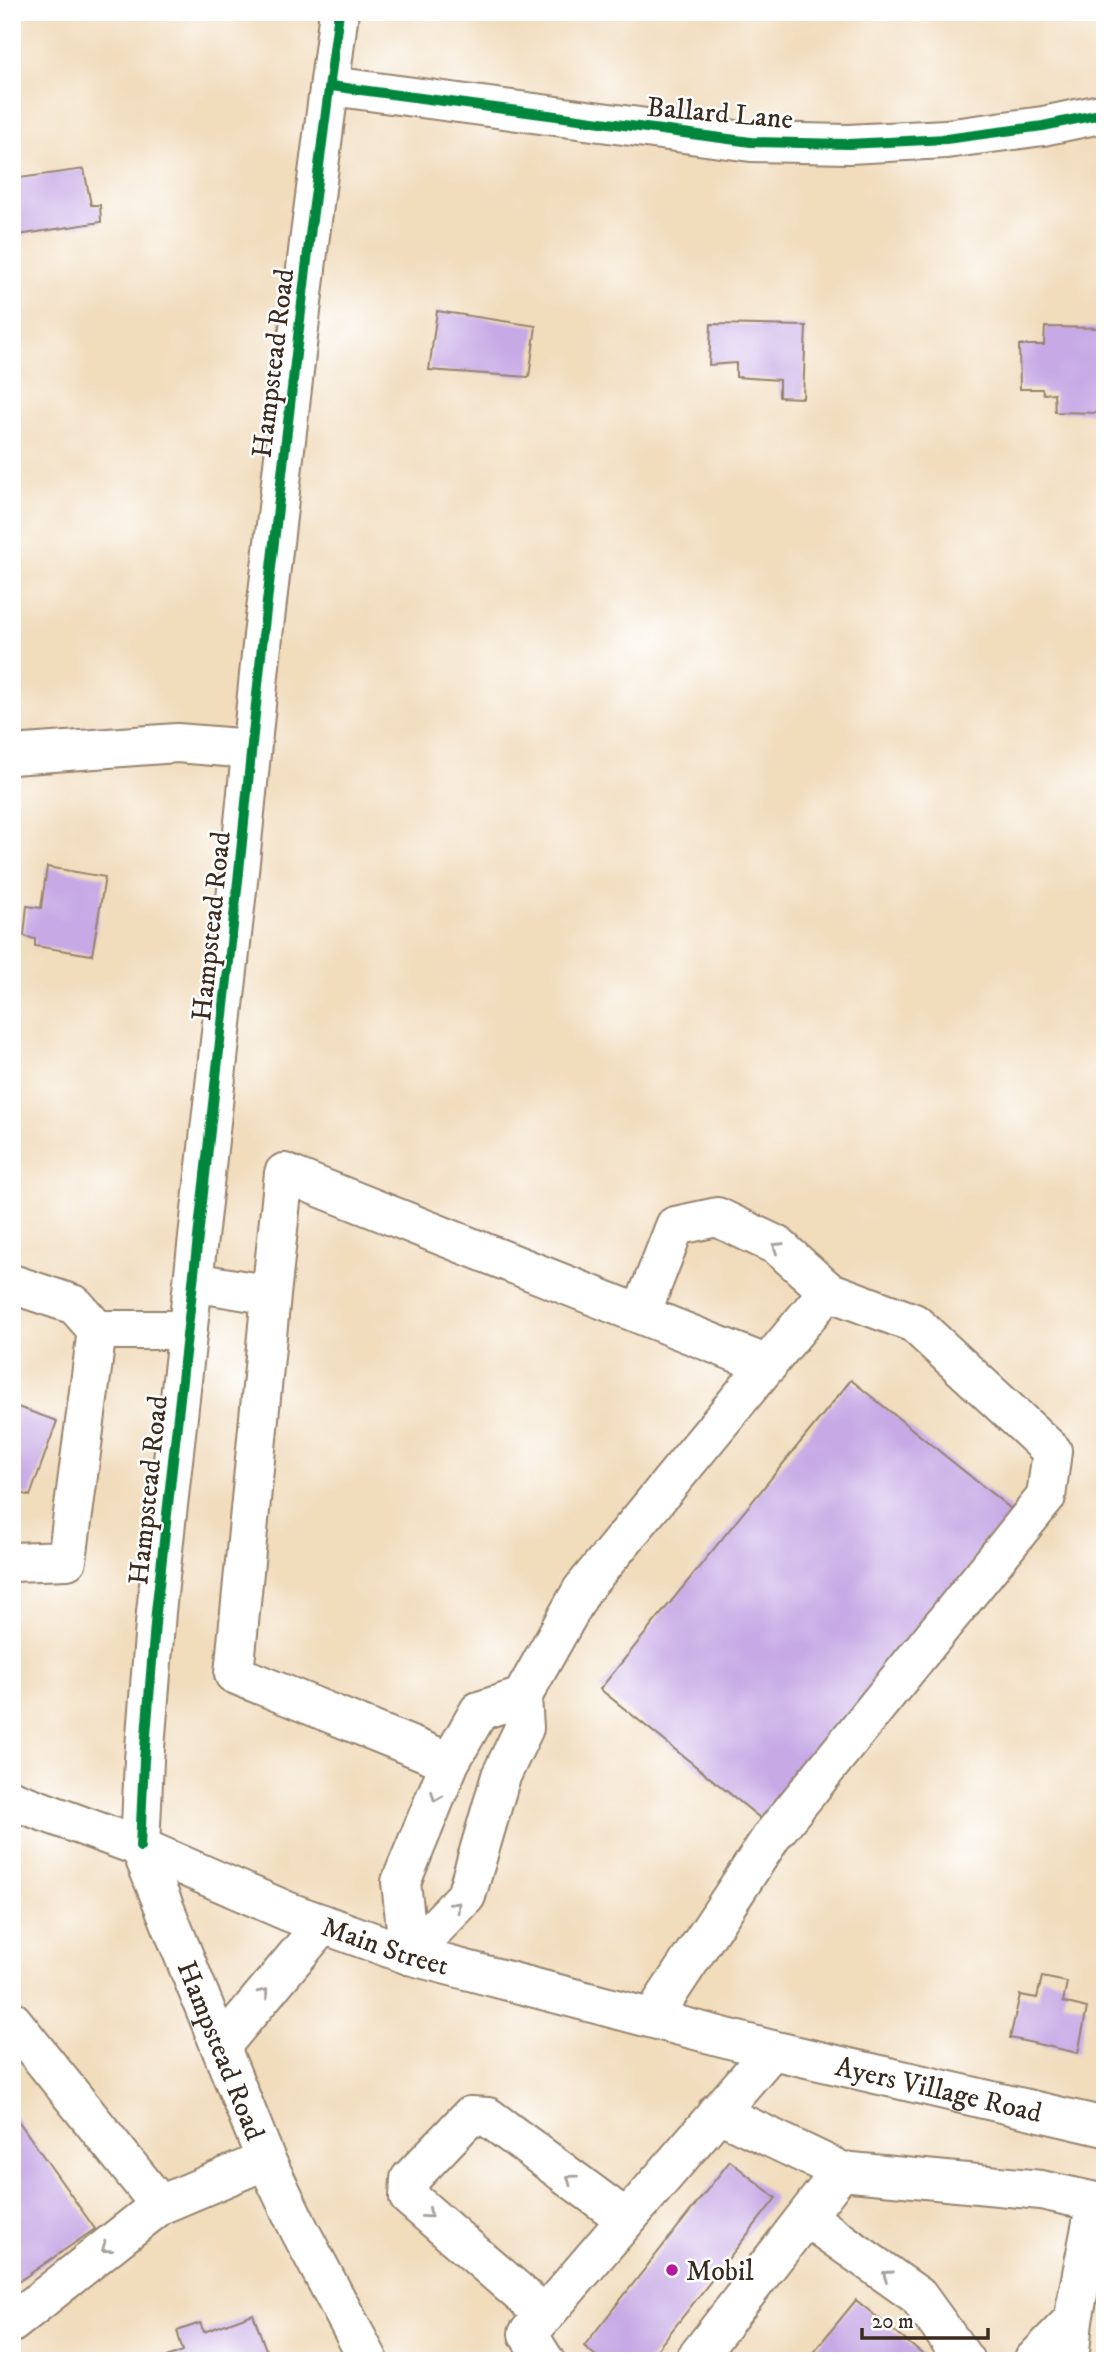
<svg xmlns="http://www.w3.org/2000/svg" width="1117" height="2373" viewBox="0 0 1117 2373" font-family="'IM FELL DW Pica',serif">
	<rect width="100%" height="100%" fill="#fff"/>
	<filter id="ink" filterUnits="userSpaceOnUse"><feTurbulence type="fractalNoise" baseFrequency=".0143" numOctaves="2"/><feDisplacementMap in="SourceGraphic" scale="14" xChannelSelector="R" yChannelSelector="G"/><feConvolveMatrix kernelMatrix="1 2 1 2 8 2 1 2 1" color-interpolation-filters="sRGB"/></filter>
	<filter id="wash" filterUnits="userSpaceOnUse"><feTurbulence type="fractalNoise" baseFrequency=".00686" numOctaves="4" result="noise"/><feDisplacementMap in="SourceGraphic" scale="28" xChannelSelector="R" yChannelSelector="G"/><feGaussianBlur stdDeviation="1.57" result="paint"/><feColorMatrix in="noise" values="0 0 0 0 0 0 0 0 0 0 0 0 0 0 0 0 0 1.4 0 .05"/><feComposite in="paint" operator="in"/></filter>
	<g filter="url(#wash)">
		<rect width="100%" height="100%" fill="#f1dcbc"/>
		<g id="blocks">
			<path fill="#c6a9e5" d="M84,169l7,36h9l1,17 -89,14v-57z
				M437,311l99,15 -7,51 -100,-7z
				M711,324l95,2 -3,72 -24,-1v-17l-43,-3v-14l-27,2z
				M1045,327l60,1v85l-50,-1 -1,-19 -10,1 -2,-5h-22l-1,-44h25z
				M47,867l58,10 -13,78 -57,-9v-7l-11,-3 3,-30 14,2z
				M851,1380l165,133 -251,309 -165,-133z
				M12,1405l45,16 -27,75 -18,-6z
				M1042,1977l25,5 -4,20 24,6 -9,45 -68,-15 10,-43 17,3z
				M12,2112l83,117 -83,57z
				M730,2161l46,37 -128,163h-46l-18,-15z
				M856,2300l71,58 -2,3h-119z
				M253,2314l16,44 -9,3h-92l-1,-4 16,-6 -6,-20 23,-8 4,9z"/>
		</g>
	</g>
	<g filter="url(#ink)">
		<use href="#blocks" fill-opacity="0" stroke="#96836d" stroke-width="2"/>
		<g fill="none" stroke-linecap="round" stroke-linejoin="round">
			<defs>
				<path id="minor" d="M331,86l420,56 97,2 98,-5 97,-13 62,-13
					M12,755l165,-12 74,6
					M193,1282l78,13 -37,379 216,88
					M12,1284l63,21 22,25h91
					M271,1295l13,-122 484,192
					M641,1314l34,-88 42,-9 61,29 50,45
					M12,1562l55,-2 30,-230
					M140,1847l4,-87 12,-148 82,-731 25,-245 46,-393 30,-231
					M409,1955l57,-59 35,-120 23,-48 -2,-31 60,-107 246,-299 86,32 138,128 -6,46 -274,339 -120,182
					M409,1955l-8,-73 49,-120 29,-51 43,-14
					M12,2021l148,184
					M841,2171l200,19 64,14
					M806,2217l112,79 47,65
					M545,2315l-136,-118 1,-18 60,-63 18,1 138,102
					M12,2323l148,-118 106,-45
					M545,2361l-17,-27 244,-284
					M694,2361l147,-190 -124,-59
					M1033,2361l40,-41
					M1069,2361l4,-41 23,-118"/>
				<g id="major">
					<path id="s1" d="M12,1800l128,47 149,65 120,43 363,95 333,77"/>
					<path id="s2" d="M140,1847l126,313 33,69 70,132"/>
					<path d="M221,2046l102,-122"/>
				</g>
			</defs>
			<use href="#minor" stroke="#96836d" stroke-width="42"/>
			<use href="#major" stroke="#96836d" stroke-width="42"/>
			<use href="#minor" stroke="#fff" stroke-width="38"/>
			<use href="#major" stroke="#fff" stroke-width="38"/>
			<defs>
				<path id="cycleway" d="M331,86l420,56 97,2 98,-5 97,-13 62,-13
					M140,1847l4,-87 12,-148 82,-731 25,-245 46,-393 30,-231"/>
			</defs>
			<use href="#cycleway" stroke="#fff" stroke-width="15"/>
			<use href="#cycleway" stroke="#00873e" stroke-width="10"/>
		</g>
		<defs><path id="oneway-chevron" d="M-2-3.5L2.5 0L-2 3.5" fill="none" stroke-width="1.6" stroke-linecap="round" stroke-linejoin="round" transform="scale(1.75)"/></defs>
		<g stroke="#a79f9a">
			<use href="#oneway-chevron" transform="translate(777 1247) rotate(-147)"/>
			<use href="#oneway-chevron" transform="translate(436 1797) rotate(112)"/>
			<use href="#oneway-chevron" transform="translate(456 1906) rotate(-46)"/>
			<use href="#oneway-chevron" transform="translate(264 1993) rotate(-51)"/>
			<use href="#oneway-chevron" transform="translate(571 2179) rotate(-143)"/>
			<use href="#oneway-chevron" transform="translate(428 2214) rotate(41)"/>
			<use href="#oneway-chevron" transform="translate(106 2248) rotate(142)"/>
			<use href="#oneway-chevron" transform="translate(887 2275) rotate(-145)"/>
		</g>
	</g>
	<circle fill="#b5179e" stroke="#fff" stroke-width="2.5" cx="672" cy="2270" r="7"/>
	<g text-anchor="middle" stroke-width="5" stroke-linejoin="round" paint-order="stroke">
		<g font-size="28" fill="#3b2a1e" stroke="#fff">
			<text transform="translate(720 112) rotate(5)" y="10">Ballard Lane</text>
			<text transform="translate(272 363) rotate(-83)" y="10">Hampstead Road</text>
			<text transform="translate(210 926) rotate(-84)" y="10">Hampstead Road</text>
			<text transform="translate(147 1490) rotate(-84)" y="10">Hampstead Road</text>
			<text dy="10" stroke="none"><textPath href="#s1" startOffset="401">Main Street</textPath></text>
			<text dy="10" stroke="none"><textPath href="#s2" startOffset="219">Hampstead Road</textPath></text>
			<text dy="10" stroke="none"><textPath href="#s1" startOffset="973">Ayers Village Road</textPath></text>
		</g>
		<g font-size="28" fill="#3b2a1e" stroke="#fff" text-anchor="start">
			<text x="686" y="2280">Mobil</text>
		</g>
	</g>
	<rect width="1117" height="2373" fill="none" stroke="#fff" stroke-width="42"/>
	<path d="M862 2328v10h126v-10" fill="none" stroke="#3b2a1e" stroke-width="3.5"/>
	<text x="872" y="2328" font-size="21" fill="#3b2a1e" stroke="#ffffff" stroke-width="5" paint-order="stroke">20 m</text>
</svg>
